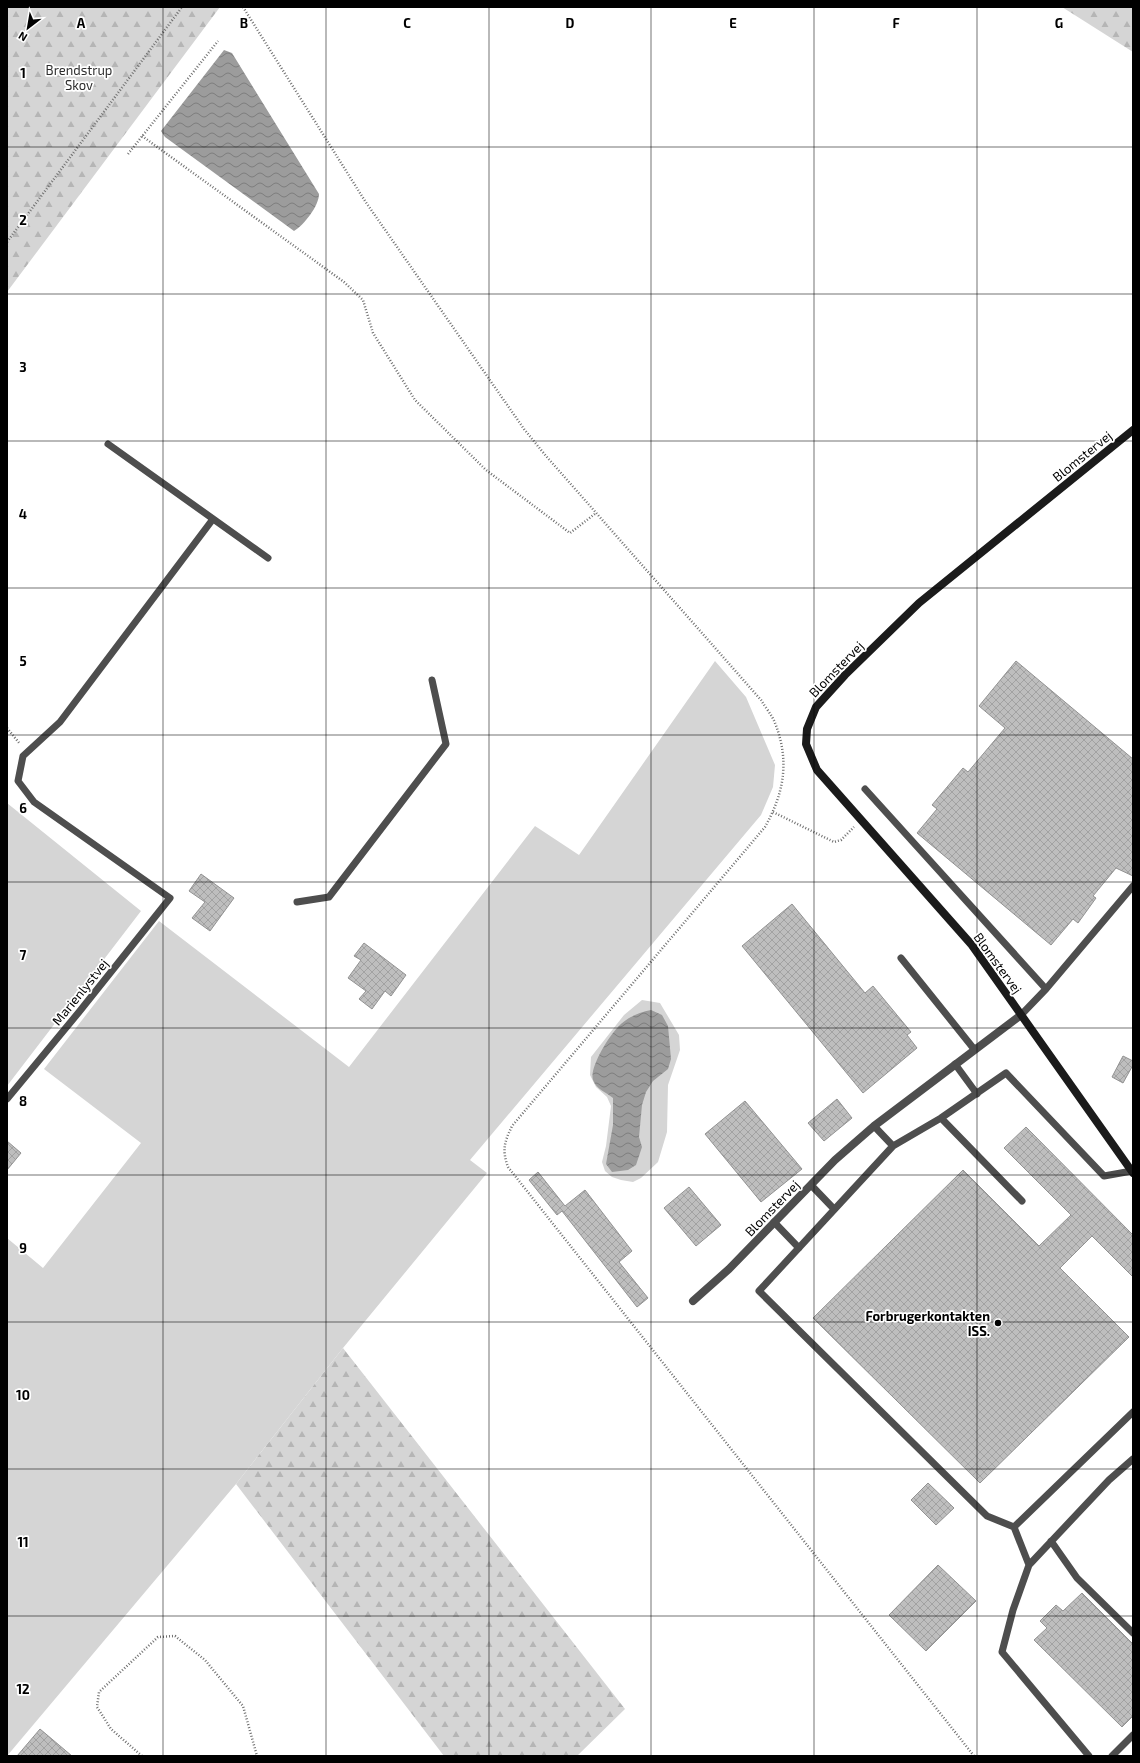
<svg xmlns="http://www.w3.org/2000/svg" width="1140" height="1763" viewBox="0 0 1140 1763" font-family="'Exo 2',sans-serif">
	<defs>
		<pattern id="forest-firs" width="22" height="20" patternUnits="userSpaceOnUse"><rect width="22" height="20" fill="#d5d5d5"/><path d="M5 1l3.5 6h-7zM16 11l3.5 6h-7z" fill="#b5b5b5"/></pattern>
		<pattern id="water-waves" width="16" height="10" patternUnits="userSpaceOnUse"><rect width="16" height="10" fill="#9c9c9c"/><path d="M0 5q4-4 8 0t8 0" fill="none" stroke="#7d7d7d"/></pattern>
		<pattern id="building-cross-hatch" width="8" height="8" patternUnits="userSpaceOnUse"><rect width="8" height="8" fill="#bebebe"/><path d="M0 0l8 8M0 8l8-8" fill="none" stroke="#a2a2a2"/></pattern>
	</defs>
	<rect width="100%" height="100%" fill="#fff"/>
	<path fill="#d5d5d5" d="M715,661l31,36 29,68 -2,22 -12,28 -291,345 17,13 -144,175 -107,136 -229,272v-518l36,30 98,-125 -97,-74 115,-148 190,146 186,-241 44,29z
		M7,803l134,108 -134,175z
		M642,1000l18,3 19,32 1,15 -12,35 -1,47 -9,30 -17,16 -8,4 -12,-2 -9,-3 -7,-6 -3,-9 4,-16 5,-40 -4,-9 -11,-10 -6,-12 1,-18 33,-42z"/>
	<path fill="url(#forest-firs)" d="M7,7h213l-213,285z
		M1062,7h71v45z
		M343,1348l282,361 -48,47h-133l-208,-272z"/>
	<path fill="url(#water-waves)" d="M224,50l8,3 87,141c0,12 -15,31 -25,37l-129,-94 -4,-6z
		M651,1010l11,5 6,11 3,33 -3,10 -15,12 -7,11 -4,13 -3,32 3,10 -6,18 -8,5 -16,2 -6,-8 7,-39v-27c-7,-6 -16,-8 -20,-18 -4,-12 16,-44 25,-53 8,-9 21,-15 33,-17z"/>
	<path fill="url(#building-cross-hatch)" stroke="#929292" d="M1016,661l117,98v117l-17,-8 -23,28 3,2 -18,25 -5,-4 -22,26 -134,-112 20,-24 -5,-4 31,-37 5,4 37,-44 -26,-22z
		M201,874l33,24 -24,33 -18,-13 13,-16 -16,-11z
		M792,904l73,89 8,-7 38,46 -4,3 10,13 -54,45 -121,-147z
		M364,943l42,32 -15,21 -6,-5 -13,18 -13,-10 7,-8 -18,-13 13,-18 -7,-4z
		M1123,1056l10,5v4l-10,18 -11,-6z
		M837,1099l15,19 -28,23 -16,-18z
		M745,1101l57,68 -41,33 -56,-68z
		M1026,1127l107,108v42l-41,-41 -32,32 69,69 -149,146 -167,-165 150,-148 76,76 32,-31 -67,-67z
		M7,1141l14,12 -14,17z
		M538,1172l27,34 20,-16 47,61 -13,11 29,36 -11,9 -75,-96 -5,4 -28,-35z
		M689,1187l32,38 -25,21 -32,-38z
		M928,1483l26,25 -18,17 -25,-25z
		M938,1565l38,36 -50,50 -37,-36z
		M1082,1593l51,51v72l-11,11 -88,-87 13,-12 -7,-7 16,-16 7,6z
		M40,1729l32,27h-55z"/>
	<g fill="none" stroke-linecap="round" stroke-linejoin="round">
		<path stroke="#707070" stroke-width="2.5" stroke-dasharray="1 2" stroke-linecap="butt" d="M243,7l122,194 159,228 22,27 215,244c4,7 11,15 14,23 15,38 9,70 -10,104l-253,299c-8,17 -10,24 -4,41l466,589
			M142,136l202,146 19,18 10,33 42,67 71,70 84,63 26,-20
			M128,154l90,-113
			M7,242l175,-235
			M7,728l13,16
			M773,812l61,30 7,-2 13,-13
			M142,1756l-31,-27 -14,-22 2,-15 59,-55 17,-1 30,24 38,46 14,50"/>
		<path stroke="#4e4e4e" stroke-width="7" d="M108,444l160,114
			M865,789l181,200
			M297,902l32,-5 117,-153 -14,-64
			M901,958l73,91
			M1021,1015l25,-26 87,-103
			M955,1064l22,30
			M7,1099l72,-87 91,-114 -136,-96 -16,-21 5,-25 37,-34 153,-203
			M941,1118l81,83
			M874,1126l19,20
			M811,1185l23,24
			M774,1222l25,26
			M1014,1527l-27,-11 -228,-225 134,-145 48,-28 65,-45 98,103 28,-5
			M1051,1541l26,37 56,55
			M1029,1565l-15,-38 119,-115
			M1089,1756l-87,-104 11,-42 16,-45 80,-85 24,-21
			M1112,1756l21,-21"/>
		<path stroke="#4e4e4e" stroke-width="8" d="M693,1301l36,-32 106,-109 39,-34 147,-111"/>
		<path stroke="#1b1b1b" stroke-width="8" d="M1133,430l-214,173 -74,72 -29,32 -9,22 -1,15 11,26 154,174 162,229"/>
	</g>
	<path fill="none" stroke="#000" stroke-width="1" stroke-opacity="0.55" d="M163,7v1749M326,7v1749M489,7v1749M651,7v1749M814,7v1749M977,7v1749M7,147h1126M7,294h1126M7,441h1126M7,588h1126M7,735h1126M7,882h1126M7,1028h1126M7,1175h1126M7,1322h1126M7,1469h1126M7,1616h1126"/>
	<circle fill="#000" stroke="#fff" stroke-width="1.5" cx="998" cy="1323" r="4"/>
	<g text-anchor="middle" stroke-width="3.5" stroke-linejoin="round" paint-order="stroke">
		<g font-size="13" fill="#2c2c2c" stroke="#fff">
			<text x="79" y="75">Brendstrup<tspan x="79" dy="15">Skov</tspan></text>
		</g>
		<g font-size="13" fill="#000" stroke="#fff">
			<text transform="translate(1082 456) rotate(-39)" y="5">Blomstervej</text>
			<text transform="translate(836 669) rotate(-46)" y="5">Blomstervej</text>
			<text transform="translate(998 963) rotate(54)" y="5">Blomstervej</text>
			<text transform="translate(80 992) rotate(-51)" y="5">Marienlystvej</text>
			<text transform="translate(772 1208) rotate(-46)" y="5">Blomstervej</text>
		</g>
		<g font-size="13" font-weight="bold" fill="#000" stroke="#fff" text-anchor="end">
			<text x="990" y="1321">Forbrugerkontakten<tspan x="990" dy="15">ISS.</tspan></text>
		</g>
	</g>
	<g font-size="13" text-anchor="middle" font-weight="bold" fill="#000" stroke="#fff" stroke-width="3.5" stroke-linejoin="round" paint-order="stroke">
		<text x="81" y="28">A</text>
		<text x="244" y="28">B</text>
		<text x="407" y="28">C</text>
		<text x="570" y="28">D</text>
		<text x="733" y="28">E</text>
		<text x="896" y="28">F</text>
		<text x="1059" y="28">G</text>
		<text x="23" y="78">1</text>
		<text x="23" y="225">2</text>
		<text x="23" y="372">3</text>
		<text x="23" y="519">4</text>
		<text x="23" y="666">5</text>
		<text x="23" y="813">6</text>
		<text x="23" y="960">7</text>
		<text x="23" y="1106">8</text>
		<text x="23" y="1253">9</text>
		<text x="23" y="1400">10</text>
		<text x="23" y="1547">11</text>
		<text x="23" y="1694">12</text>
	</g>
	<rect width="1140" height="1763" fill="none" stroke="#000000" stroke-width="16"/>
	<g transform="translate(28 28) rotate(211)" stroke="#ffffff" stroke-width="3" paint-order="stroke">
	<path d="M0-3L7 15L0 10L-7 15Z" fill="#000000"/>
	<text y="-6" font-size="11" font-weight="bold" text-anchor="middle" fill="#000000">N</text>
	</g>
</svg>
